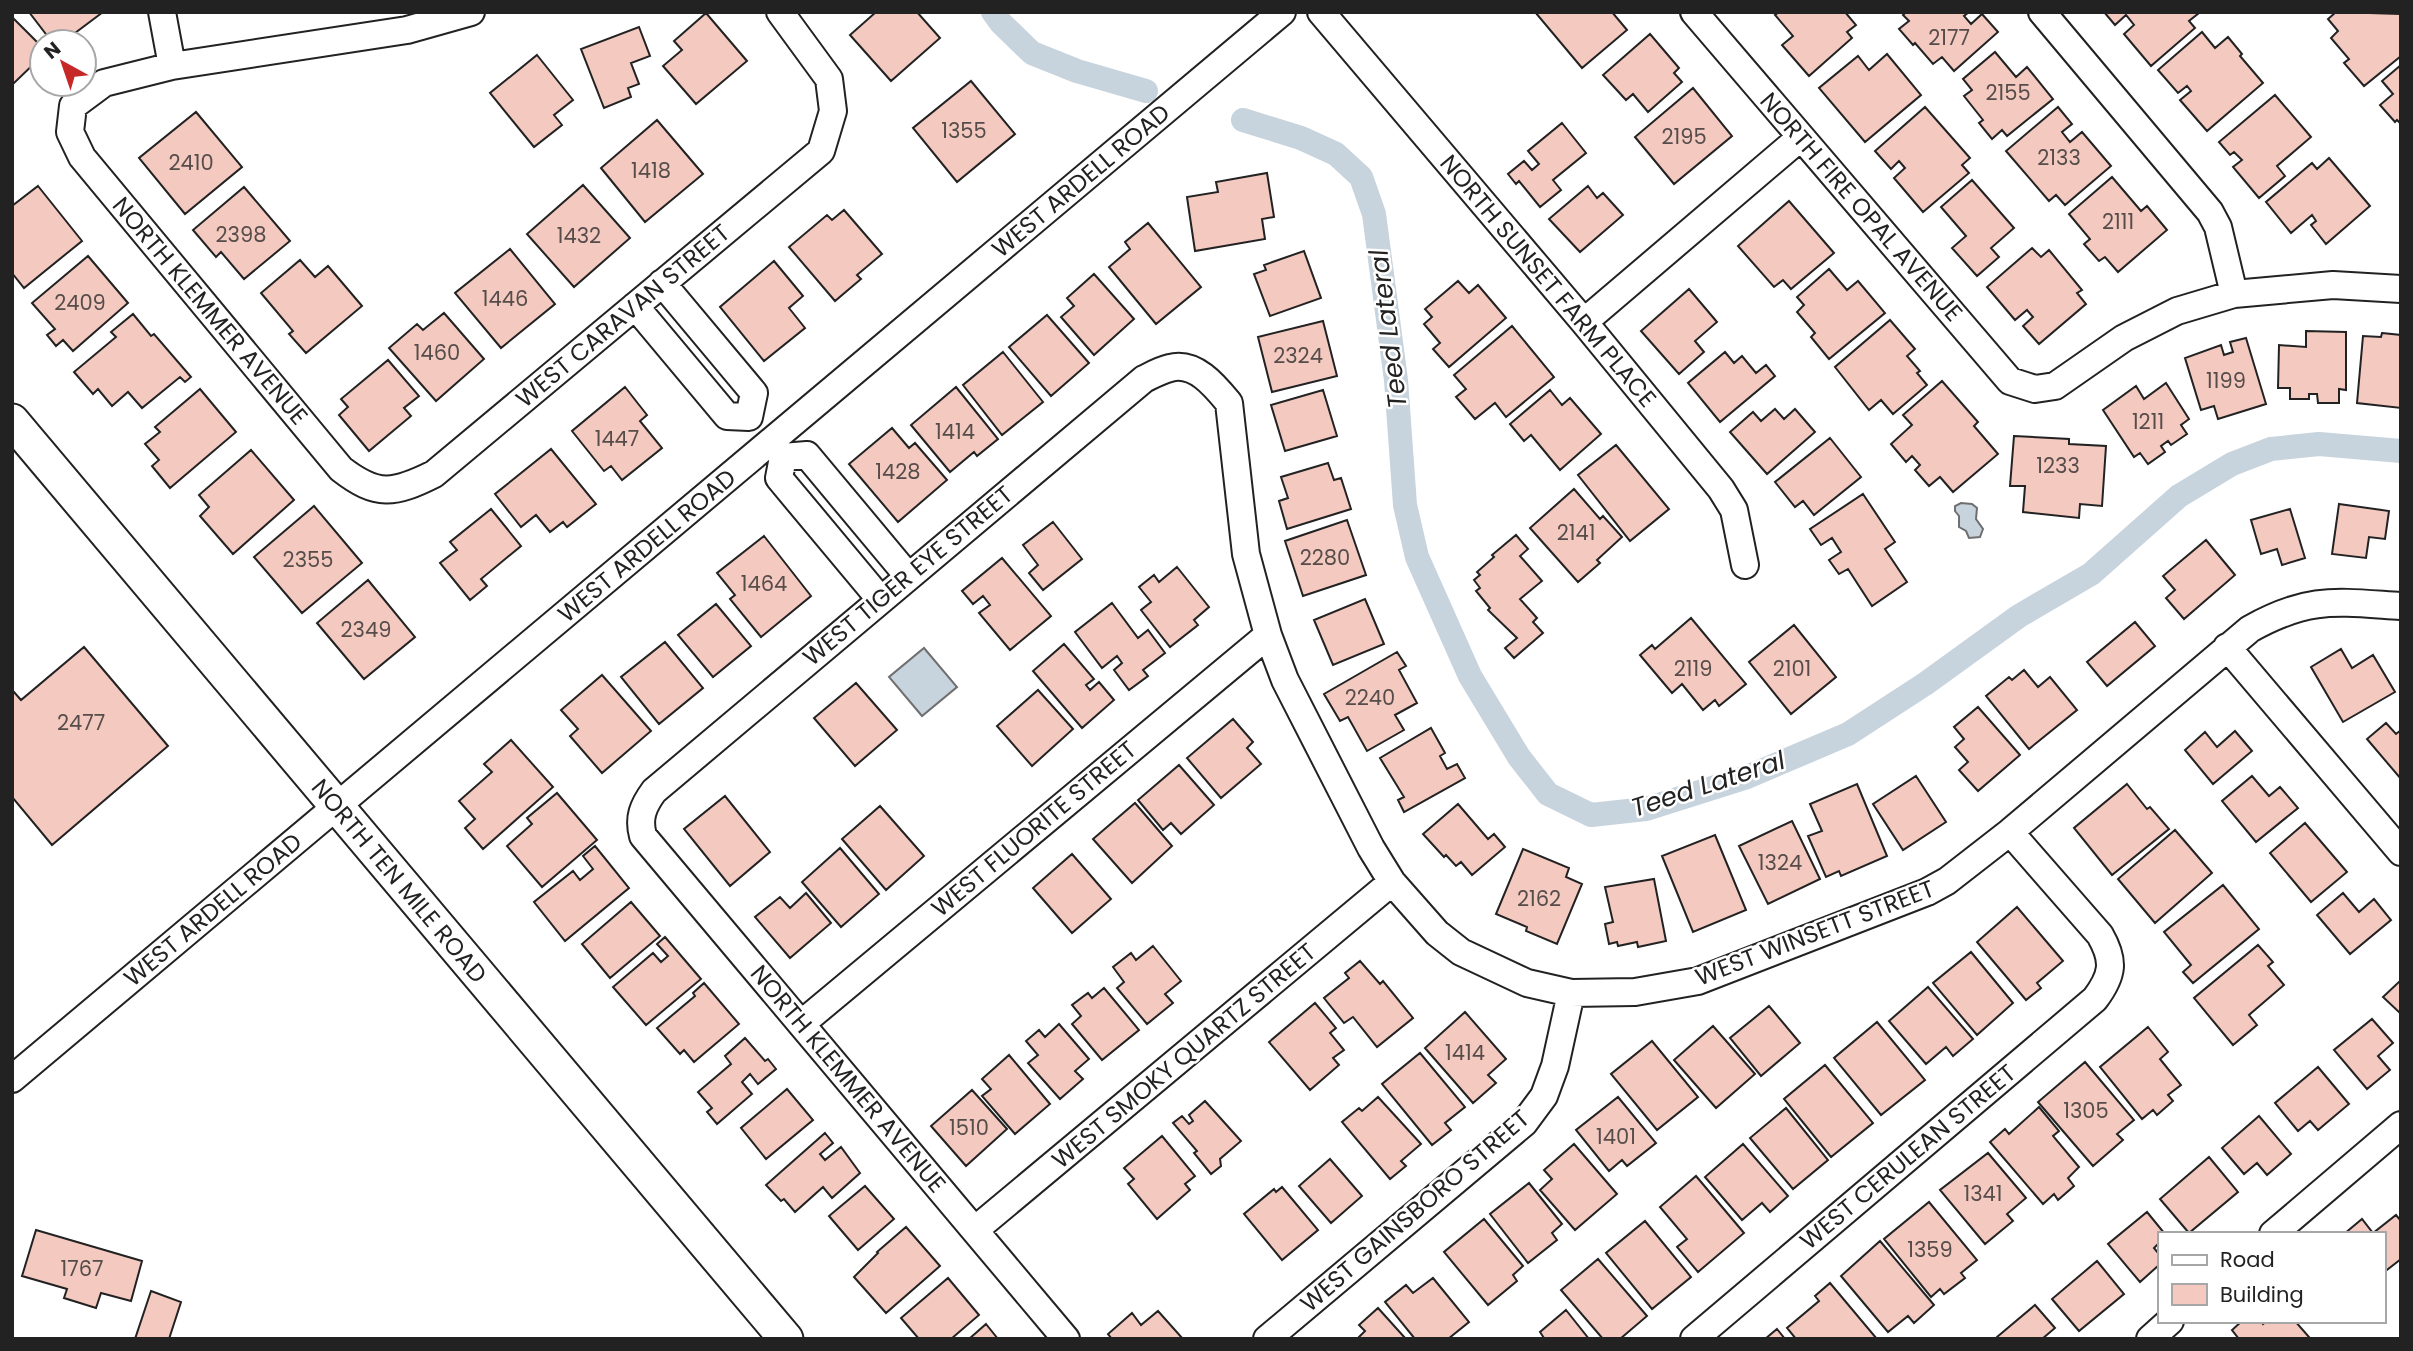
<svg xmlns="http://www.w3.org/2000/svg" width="2413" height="1351" viewBox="0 0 2413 1351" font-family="Poppins,sans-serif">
	<rect width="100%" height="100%" fill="#fff"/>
	<path fill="#c7d3dd" stroke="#6f6f6f" stroke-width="2" d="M1961,503l11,1 5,4 -1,11 7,10 -3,8 -11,1 -3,-7 -7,-4v-11l-4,-5v-5z
		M924,648l33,39 -35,29 -33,-39z"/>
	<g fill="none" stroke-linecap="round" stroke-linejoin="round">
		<path stroke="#c7d3dd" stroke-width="24" d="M993,12l8,11 31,30 45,18 69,20
			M1243,120l58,18 35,16 25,23 13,37 22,166 9,125 12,52 53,119 49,81 29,37 43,21 55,-6 101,-32 101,-43 77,-50 94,-68 72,-42 88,-78 53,-32 39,-15 48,-5 82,7"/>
	</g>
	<path fill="#f3c9c0" stroke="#222" stroke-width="2" d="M29,12h74l-40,30h-11z
		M876,12h41l23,26 -49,43 -41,-46z
		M1535,12h77l15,18 -45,38z
		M1779,12h66l11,13 -9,7 5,6 -43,38 -27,-31 11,-9 -18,-21z
		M1906,12h63l-5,4 7,8 11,-10 16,18 -44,39 -12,-14 -9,7 -18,-21 -2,2 -14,-16 10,-8 -6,-6z
		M2104,12h95v1l-10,8 6,7 -44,38 -27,-32 10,-9 -8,-10 -11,10z
		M2336,12l65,2v42l-37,30 -20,-23 5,-4 -18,-21 7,-7 -10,-12z
		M706,13l41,48 -51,43 -33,-38 19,-16 -8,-9z
		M12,17l30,30v9l-30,29z
		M639,27l11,29 -19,7 8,21 -11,4 3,9 -27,11 -23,-59z
		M2202,32l13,16 13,-11 14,17 -2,2 23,27 -56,48 -27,-31 11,-9 -4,-5 -9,7 -20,-23z
		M1650,34l29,34 -5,5 8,9 -34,30 -15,-18 -7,6 -23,-25z
		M1995,52l21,25 11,-10 26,32 -46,37 -5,-6 -10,9 -13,-16 4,-3 -19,-24 8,-6 -9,-11z
		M1887,54l34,41 -56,47 -46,-54 39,-32 11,14z
		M537,55l36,45 -19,15 8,10 -28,22 -44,-54z
		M2401,65v59l-4,-4 -2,2 -15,-17 13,-11 -11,-13z
		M971,81l44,53 -58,48 -44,-54z
		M1693,88l39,48 -58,48 -39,-47z
		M2275,95l36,42 -34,29 8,10 -26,22 -26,-31 9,-7 -8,-8 -4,3 -11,-13z
		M1925,107l45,51 -8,7 7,8 -46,39 -29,-34 11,-10 -6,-7 -8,8 -16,-18z
		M2058,107l14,17 -10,8 8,10 12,-10 29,34 -46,39 -9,-10 -7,6 -43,-50z
		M196,112l46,55 -57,47 -46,-56z
		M657,120l46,54 -58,48 -44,-54z
		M1562,123l24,30 -33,27 8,10 -21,17 -21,-26 -3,3 -8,-10 16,-13 8,9 7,-6 -11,-13z
		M2329,158l41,48 -44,38 -15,-19 5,-4 -4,-6 -21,18 -25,-31 46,-39 5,6z
		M1267,173l7,44 -12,2 3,20 -70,12 -8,-54 31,-5 -2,-10z
		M2112,177l29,34 6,-5 20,24 -49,42 -13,-15 -6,4 -15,-17 6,-5 -21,-25z
		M1972,180l42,48 -23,20 8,9 -22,19 -25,-28 14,-12 -25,-29z
		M583,185l47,53 -56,49 -47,-53z
		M38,186l44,55 -58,47 -12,-15v-67z
		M1588,186l9,12 6,-5 20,22 -43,37 -31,-33z
		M244,187l46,54 -46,38 -23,-27 -5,5 -23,-27z
		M1789,201l45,52 -43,36 -8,-9 -9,7 -36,-41z
		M844,210l38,44 -25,21 4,4 -26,22 -46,-54 38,-32 5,5z
		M1148,223l53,64 -45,37 -47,-57 21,-18 -5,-7z
		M2032,248l9,9 8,-7 33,40 -5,3 9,11 -47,40 -16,-18 10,-9 -6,-7 -12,10 -28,-33z
		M510,249l45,55 -54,44 -46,-55z
		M1304,251l17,47 -51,18 -16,-42 12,-4 -2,-5z
		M88,256l40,47 -55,48 -10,-11 -7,6 -9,-11 8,-6 -23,-26z
		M300,260l15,17 13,-11 34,40 -56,47 -17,-19 4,-3 -32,-38z
		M774,261l29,35 -14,12 16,20 -41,33 -44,-54z
		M1829,269l18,21 11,-9 27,32 -56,46 -18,-22 4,-4 -18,-21 7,-7 -7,-8z
		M1094,274l40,45 -40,36 -33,-38 13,-11 -7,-8z
		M1458,281l11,12 9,-8 28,33 -57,49 -16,-18 7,-6 -16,-19 8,-7 -7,-8z
		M1689,289l28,33 -22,19 9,11 -25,22 -38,-43z
		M444,313l40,46 -48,42 -47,-53 28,-24 6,6z
		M133,314l18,22 3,-2 37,43 -6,5 -5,-5 -38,31 -14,-16 -16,14 -14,-17 -5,5 -19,-22 42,-35 -5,-5z
		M1047,315l42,48 -38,33 -42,-49z
		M1890,320l25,29 -8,7 13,15 -3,2 10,12 -34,29 -12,-14 -12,10 -34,-43z
		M1323,321l14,55 -65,16 -14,-55z
		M1512,326l42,51 -48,40 -11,-14 -20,16 -19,-22 10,-8 -12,-14z
		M2306,331l40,1v58l-7,-1v14h-21l-1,-9h-8v5h-19v-11h-12l1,-43 27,2z
		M2382,333l19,2v73l-44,-5 6,-67 18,1z
		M2246,338l20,66 -48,15 -4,-13 -13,4 -16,-52 36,-13 3,10 9,-3 -3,-10z
		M1003,352l40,50 -41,33 -39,-50z
		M1725,352l9,11 8,-7 14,17 10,-8 9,11 -55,46 -32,-39z
		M388,360l31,36 -15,12 7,8 -42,35 -30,-36 9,-8 -7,-8z
		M1942,381l36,41 -4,4 24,28 -45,38 -13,-15 -11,9 -14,-16 5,-5 -8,-9 -6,6 -15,-18 21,-19 -9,-10z
		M2166,383l23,36 -8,6 6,9 -16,11 -3,-4 -7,5 4,6 -17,12 -8,-11 -6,4 -31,-47 33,-24 8,13z
		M625,387l22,28 -7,6 22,27 -40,32 -11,-14 -7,5 -32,-40z
		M956,387l42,52 -21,17 -3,-4 -24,20 -39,-47z
		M200,389l36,43 -66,56 -18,-22 7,-6 -14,-16 15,-12 -5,-5z
		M1323,390l14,46 -52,15 -14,-46z
		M1550,390l12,15 8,-7 31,36 -41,36 -29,-35 -7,6 -14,-17z
		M1775,409l9,10 11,-10 20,23 -48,42 -37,-42 23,-20 8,9z
		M892,428l17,20 6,-5 32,37 -49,42 -49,-58z
		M2014,436l55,3v5l37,2 -4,60 -22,-2 -1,14 -56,-6 2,-26h-15z
		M1830,438l31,39 -47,38 -11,-14 -8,6 -20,-25z
		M1616,445l53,64 -39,32 -52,-66z
		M551,449l45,55 -29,23 -4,-5 -13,10 -14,-17 -15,12 -26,-33z
		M251,450l43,50 -61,54 -33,-38 9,-9 -10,-12z
		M1328,463l6,17 7,-2 10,31 -64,20 -8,-28 9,-3 -7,-21z
		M1574,489l26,30 3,-3 19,21 -25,23 3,3 -22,19 -48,-54z
		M1863,494l32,48 -10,7 22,33 -35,24 -24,-37 -9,5 -10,-14 12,-8 -9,-14 -11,7 -11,-16z
		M2339,504l50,7 -4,28 -16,-2 -3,21 -34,-4z
		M314,506l48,57 -60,50 -48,-56z
		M491,509l30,37 -40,33 6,7 -17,14 -30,-37 17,-13 -7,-8z
		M2290,509l15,49 -23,7 -5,-16 -16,5 -10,-34z
		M1347,520l19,55 -63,21 -18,-55z
		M1053,522l29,37 -39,31 -14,-17 9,-8 -15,-20z
		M1516,535l12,14 -8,7 22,25 -22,18 17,19 -4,4 10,11 -29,25 -9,-10 12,-10 -29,-28 2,-2 -14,-17 4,-3 -6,-8 6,-5 -3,-3 17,-15 -2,-2z
		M764,536l47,60 -50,41 -31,-38 5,-4 -18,-22z
		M2206,540l29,35 -51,44 -18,-21 9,-8 -12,-14z
		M1002,558l49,58 -41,34 -31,-37 11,-8 -7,-9 -10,8 -11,-13z
		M1177,567l32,40 -15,13 4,5 -28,22 -29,-37 10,-8 -12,-15 15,-12 5,7z
		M368,580l47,57 -51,42 -47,-56z
		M1365,599l19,45 -51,21 -19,-45z
		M1112,603l26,35 10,-8 17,23 -22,17 5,6 -19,14 -15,-20 8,-7 -5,-7 -15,12 -27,-36z
		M716,604l35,42 -38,31 -35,-42z
		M1691,618l55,66 -27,22 -4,-6 -12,10 -21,-26 -10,9 -32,-38 12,-10 3,4z
		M2135,622l20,24 -48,40 -20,-24z
		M1794,625l42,52 -45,37 -42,-52z
		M665,642l38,46 -44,36 -38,-47z
		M1064,644l30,35 -8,6 4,5 9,-8 15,18 -32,28 -49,-57z
		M84,647l84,99 -116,99 -40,-48v-104l2,-1 7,8z
		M2341,649l11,19 21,-13 22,37 -52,30 -32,-55z
		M1397,652l9,14 -7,4 18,33 -22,12 9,15 -37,21 -19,-34 -8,4 -16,-27z
		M2024,670l14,17 12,-10 27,33 -48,39 -43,-53 23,-19 3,3z
		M602,675l49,56 -49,42 -32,-37 8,-7 -17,-19z
		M856,683l41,47 -42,36 -41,-48z
		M1038,690l35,39 -41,37 -35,-40z
		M1978,707l42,48 -42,36 -19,-21 9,-8 -13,-15 9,-8 -10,-12z
		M1233,719l20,23 -6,6 14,16 -40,34 -34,-40z
		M2386,723l10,11 5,-4v49l-34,-40z
		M1431,728l14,25 -5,3 7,13 10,-5 8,14 -61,34 -6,-12 6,-3 -24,-39z
		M2235,731l17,20 -39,33 -28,-34 20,-18 12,15z
		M511,740l42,47 -70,62 -18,-21 10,-9 -16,-18 33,-29 -8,-8z
		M1179,765l35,40 -33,29 -10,-11 -8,7 -25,-30z
		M1916,776l30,46 -43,28 -30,-46z
		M2252,776l17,20 11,-9 18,21 -42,34 -34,-41z
		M1857,784l30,72 -46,20 -2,-5 -13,6 -18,-41 14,-5 -12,-27z
		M2127,784l20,25 3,-2 19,22 -57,46 -38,-47z
		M557,793l40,47 -55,47 -35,-41 25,-22 -5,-6z
		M725,796l45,56 -40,34 -46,-57z
		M1135,803l37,43 -40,37 -39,-44z
		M1458,804l30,35 6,-5 11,13 -33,28 -11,-13 -5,4 -10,-11 -2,2 -21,-23z
		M880,806l44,50 -38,34 -44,-51z
		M1792,821l28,58 -52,25 -29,-58z
		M2305,823l42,49 -36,30 -41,-49z
		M2175,830l37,43 -57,50 -37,-44z
		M1715,835l31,75 -53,22 -31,-76z
		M595,846l34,42 -64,53 -31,-39 39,-31 7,9 13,-11 -10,-13z
		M840,848l39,46 -38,33 -39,-45z
		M1523,849l46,19 -3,9 16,7 -25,60 -31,-13 1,-4 -31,-13z
		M1072,854l39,45 -39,34 -39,-45z
		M1654,879l12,62 -28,6 -1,-5 -19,4 -1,-4 -8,2 -4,-20 8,-2 -8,-35z
		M2223,885l36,44 -66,54 -10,-11 8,-7 -27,-33z
		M806,893l25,30 -41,35 -35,-41 25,-20 10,11z
		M2343,893l16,19 15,-13 17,21 -41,34 -33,-39z
		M631,902l29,34 -50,42 -28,-34z
		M2017,907l46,54 -26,22 4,5 -15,12 -49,-58z
		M665,937l36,42 -55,46 -33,-38 40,-34 8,9 7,-6 -11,-12z
		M2258,945l15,17 -5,4 16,19 -35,30 8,10 -24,20 -39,-47z
		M1153,946l28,35 -16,13 8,9 -26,21 -30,-36 7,-6 -11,-15 18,-14 5,7z
		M1971,952l42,51 -36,32 -44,-52z
		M1360,961l20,23 3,-3 30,37 -36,29 -24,-30 -9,6 -20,-25 25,-20 -4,-5z
		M2401,980v34l-18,-17z
		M704,983l35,41 -45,38 -10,-12 -4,4 -23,-26 38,-32 -2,-3z
		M1928,987l45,52 -20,17 -7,-9 -20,17 -37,-43z
		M1104,988l35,42 -37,30 -30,-36 9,-8 -9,-11 16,-12 4,5z
		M1315,1003l21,25 -6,5 14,17 -11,8 6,7 -29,25 -41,-48z
		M1769,1006l31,37 -39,33 -31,-38z
		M1465,1012l41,47 -18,16 8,8 -23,20 -48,-55z
		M2372,1019l21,24 -15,13 12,14 -23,19 -33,-39z
		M1877,1022l48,58 -44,35 -47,-57z
		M1059,1024l30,35 -14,12 8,8 -23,20 -32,-36 10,-8 -12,-14 13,-11 6,7z
		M1713,1026l42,48 -39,34 -42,-48z
		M2148,1027l20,25 -8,7 21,26 -13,10 5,6 -16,14 -4,-5 -11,9 -42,-52z
		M745,1038l20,23 3,-2 8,10 -18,15 -8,-10 -8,8 10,12 -35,30 -10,-12 5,-4 -14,-16 33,-28 -6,-8z
		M1652,1041l46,56 -41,33 -46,-56z
		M1420,1053l45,54 -20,16 6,7 -19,15 -50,-61z
		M1009,1055l41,49 -35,30 -33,-38 9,-7 -9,-10z
		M2085,1062l49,58 -17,14 6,6 -30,26 -55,-64z
		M1825,1065l48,58 -42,34 -47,-58z
		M2318,1067l31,37 -31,26 -8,-9 -12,10 -23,-28z
		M787,1089l26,31 -47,39 -25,-31z
		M972,1090l35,39 -41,37 -35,-40z
		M1378,1097l43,47 -20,17 5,5 -16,13 -48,-57 17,-14 3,3z
		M1618,1097l38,46 -29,23 -5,-6 -13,11 -33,-41z
		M1205,1101l36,40 -21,18 1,7 -10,8 -17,-21 3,-2 -24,-28 9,-7 7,8 4,-3 -4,-6z
		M2039,1107l20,24 -6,5 26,31 -11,11 6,8 -16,14 -4,-6 -11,10 -53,-62 15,-13 4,5z
		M1786,1108l42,52 -35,29 -43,-51z
		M2259,1116l32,38 -24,21 -10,-12 -13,11 -22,-26z
		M825,1133l8,10 -13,11 5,6 16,-13 19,26 -28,25 -9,-11 -28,25 -11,-13 -3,2 -15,-16z
		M1162,1136l33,40 -10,8 5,6 -33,29 -29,-35 6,-5 -10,-11z
		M1574,1144l43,50 -42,36 -35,-40 12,-11 -8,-9z
		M1743,1144l45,52 -18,16 -8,-9 -20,17 -37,-43z
		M1988,1153l38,45 -19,16 6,7 -28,23 -45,-54z
		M2209,1157l29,35 -49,41 -29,-34z
		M1330,1159l32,37 -31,27 -32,-37z
		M1696,1176l48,57 -46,39 -21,-25 10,-8 -27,-32z
		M1529,1183l33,41 -10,9 5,7 -29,23 -38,-49z
		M865,1186l29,33 -36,31 -29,-34z
		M1282,1187l36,43 -36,30 -38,-46 30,-25 2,3z
		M1929,1202l48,58 -16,13 4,5 -21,16 -4,-5 -9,8 -47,-58z
		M2147,1212l18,22h-6v9l-5,5 5,6v11l-19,17 -32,-38z
		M2396,1215l5,6v38l-18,14v-39h-39l18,-15 11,14z
		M1484,1219l39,47 -10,9 4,6 -29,24 -44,-53z
		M1645,1221l46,56 -39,32 -46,-56z
		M906,1227l34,39 -54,47 -32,-36 24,-24 -1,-1z
		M36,1230l106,31 -11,40 -30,-8 -5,15 -32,-10 3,-9 -45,-13z
		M1880,1241l54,64 -20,18 -6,-7 -20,16 -47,-56z
		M1598,1259l49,57 -27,23h-17l-42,-49z
		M2097,1261l27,33 -45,37 -27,-32z
		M948,1278l31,37 -28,24h-32l-18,-21z
		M1433,1278l36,44 -21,17h-33l-30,-37 21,-17 7,8z
		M1830,1283l47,56h-81l-9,-11 32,-27 -4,-5z
		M151,1291l30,11 -12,37h-34z
		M2035,1305l20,23 -13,11h-44l-1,-2z
		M1378,1308l28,31h-49l8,-8 -6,-6z
		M1566,1310l23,29h-46l1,-1 -4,-6z
		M1158,1311l25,28h-71l-4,-5 24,-21 9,12z
		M2242,1321h19l2,3 4,-3h28l14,16 -3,2h-67l-7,-9z
		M986,1324l12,15h-29z
		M1777,1329l8,10h-20z"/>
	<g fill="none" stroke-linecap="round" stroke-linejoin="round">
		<defs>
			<path id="minor" d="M162,12l10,54
				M471,12l-64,18 -235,36 -68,17 -31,23 -3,26 12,25 259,312c36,28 53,25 93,5l387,-323 12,-40 -4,-32 -49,-67
				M1321,12l263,310 137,167 13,21 11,55
				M1694,12l316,369 25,8 20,-3 69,-48 53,-27 57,-17 99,-9 68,4
				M2042,12l168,200 8,15 16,67
				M635,306l92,110 22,1 5,-24 -92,-110
				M1584,322l217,-185
				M880,599l-101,-121 4,-21 24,-2 101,121
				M2227,647l174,205
				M801,1024l467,-389
				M12,1079l1270,-1067
				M976,1229l416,-347
				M2273,1234l128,-109
				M1066,1339l-423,-503c-5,-18 0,-30 11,-45l490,-412c8,-4 17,-9 26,-11 25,-7 45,18 59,35l17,151 22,81 17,45 86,168 21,34 45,51 24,19 66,31 44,10 64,-1 63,-11 229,-89 20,-11 63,-49 240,-203c59,-33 86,-27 151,-23
				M1267,1339l257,-216 20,-27 11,-30 16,-73
				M1694,1339l401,-340c18,-24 20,-38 5,-64l-90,-103
				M2150,1339l20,-18"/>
			<path id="major" d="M12,421l774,918"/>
		</defs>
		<use href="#minor" stroke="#222" stroke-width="30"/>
		<use href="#major" stroke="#222" stroke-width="37"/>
		<use href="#minor" stroke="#fff" stroke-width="26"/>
		<use href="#major" stroke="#fff" stroke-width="33"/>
	</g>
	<g text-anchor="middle" stroke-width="5" stroke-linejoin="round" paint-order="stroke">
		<g font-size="21" fill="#564c4a">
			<text x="1949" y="45">2177</text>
			<text x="2008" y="100">2155</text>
			<text x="964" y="138">1355</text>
			<text x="1684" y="144">2195</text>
			<text x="2059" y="165">2133</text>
			<text x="191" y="170">2410</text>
			<text x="651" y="178">1418</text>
			<text x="2118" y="229">2111</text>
			<text x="241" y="242">2398</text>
			<text x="579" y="243">1432</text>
			<text x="505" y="306">1446</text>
			<text x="80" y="310">2409</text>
			<text x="437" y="360">1460</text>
			<text x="1298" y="363">2324</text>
			<text x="2226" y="388">1199</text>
			<text x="2148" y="429">1211</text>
			<text x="955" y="439">1414</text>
			<text x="617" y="446">1447</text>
			<text x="2058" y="473">1233</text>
			<text x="898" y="479">1428</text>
			<text x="1576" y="540">2141</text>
			<text x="1325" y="565">2280</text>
			<text x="308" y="567">2355</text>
			<text x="764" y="591">1464</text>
			<text x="366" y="637">2349</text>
			<text x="1693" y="676">2119</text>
			<text x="1792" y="676">2101</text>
			<text x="1370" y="705">2240</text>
			<text x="81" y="730">2477</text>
			<text x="1780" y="870">1324</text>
			<text x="1539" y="906">2162</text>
			<text x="1465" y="1060">1414</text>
			<text x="2086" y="1118">1305</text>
			<text x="969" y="1135">1510</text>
			<text x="1616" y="1144">1401</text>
			<text x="1983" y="1201">1341</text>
			<text x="1930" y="1257">1359</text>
			<text x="82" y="1276">1767</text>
		</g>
		<g font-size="24" fill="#222" stroke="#fff">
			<text transform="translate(1081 181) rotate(-40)" y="8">WEST ARDELL ROAD</text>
			<text transform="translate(1861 207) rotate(49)" y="8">NORTH FIRE OPAL AVENUE</text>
			<text transform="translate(1548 281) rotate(50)" y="8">NORTH SUNSET FARM PLACE</text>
			<text transform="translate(210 311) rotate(50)" y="8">NORTH KLEMMER AVENUE</text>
			<text transform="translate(623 316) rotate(-40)" y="8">WEST CARAVAN STREET</text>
			<text transform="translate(647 546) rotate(-40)" y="8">WEST ARDELL ROAD</text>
			<text transform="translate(908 576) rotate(-40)" y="8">WEST TIGER EYE STREET</text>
			<text transform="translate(1034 829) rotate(-40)" y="8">WEST FLUORITE STREET</text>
			<text transform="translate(399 881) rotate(50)" y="8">NORTH TEN MILE ROAD</text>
			<text transform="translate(213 910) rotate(-40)" y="8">WEST ARDELL ROAD</text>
			<text transform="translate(1815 933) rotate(-21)" y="8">WEST WINSETT STREET</text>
			<text transform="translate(1184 1056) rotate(-40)" y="8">WEST SMOKY QUARTZ STREET</text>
			<text transform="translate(848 1079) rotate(50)" y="8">NORTH KLEMMER AVENUE</text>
			<text transform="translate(1908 1157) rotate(-40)" y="8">WEST CERULEAN STREET</text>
			<text transform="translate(1415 1211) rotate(-41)" y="8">WEST GAINSBORO STREET</text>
		</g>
		<g font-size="26" font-style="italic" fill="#222" stroke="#fff">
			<text transform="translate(1388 329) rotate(-97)" y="9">Teed Lateral</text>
			<text transform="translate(1708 784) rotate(-18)" y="9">Teed Lateral</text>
		</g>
	</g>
	<rect width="2413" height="1351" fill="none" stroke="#222222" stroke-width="28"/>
	<rect x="2158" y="1232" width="228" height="91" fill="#ffffff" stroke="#a7a7a7" stroke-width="2"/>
	<rect x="2172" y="1255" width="35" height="10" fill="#ffffff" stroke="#a7a7a7" stroke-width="2"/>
	<text x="2220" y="1267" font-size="21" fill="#222222">Road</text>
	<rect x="2172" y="1284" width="35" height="21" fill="#f3c9c0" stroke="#a7a7a7" stroke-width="2"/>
	<text x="2220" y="1302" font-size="21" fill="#222222">Building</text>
	<g transform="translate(63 63) rotate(320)"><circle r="33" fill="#ffffff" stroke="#a7a7a7" stroke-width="2"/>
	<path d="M0-5L12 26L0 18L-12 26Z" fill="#c62828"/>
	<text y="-10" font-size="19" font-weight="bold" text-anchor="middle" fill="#222222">N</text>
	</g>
</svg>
